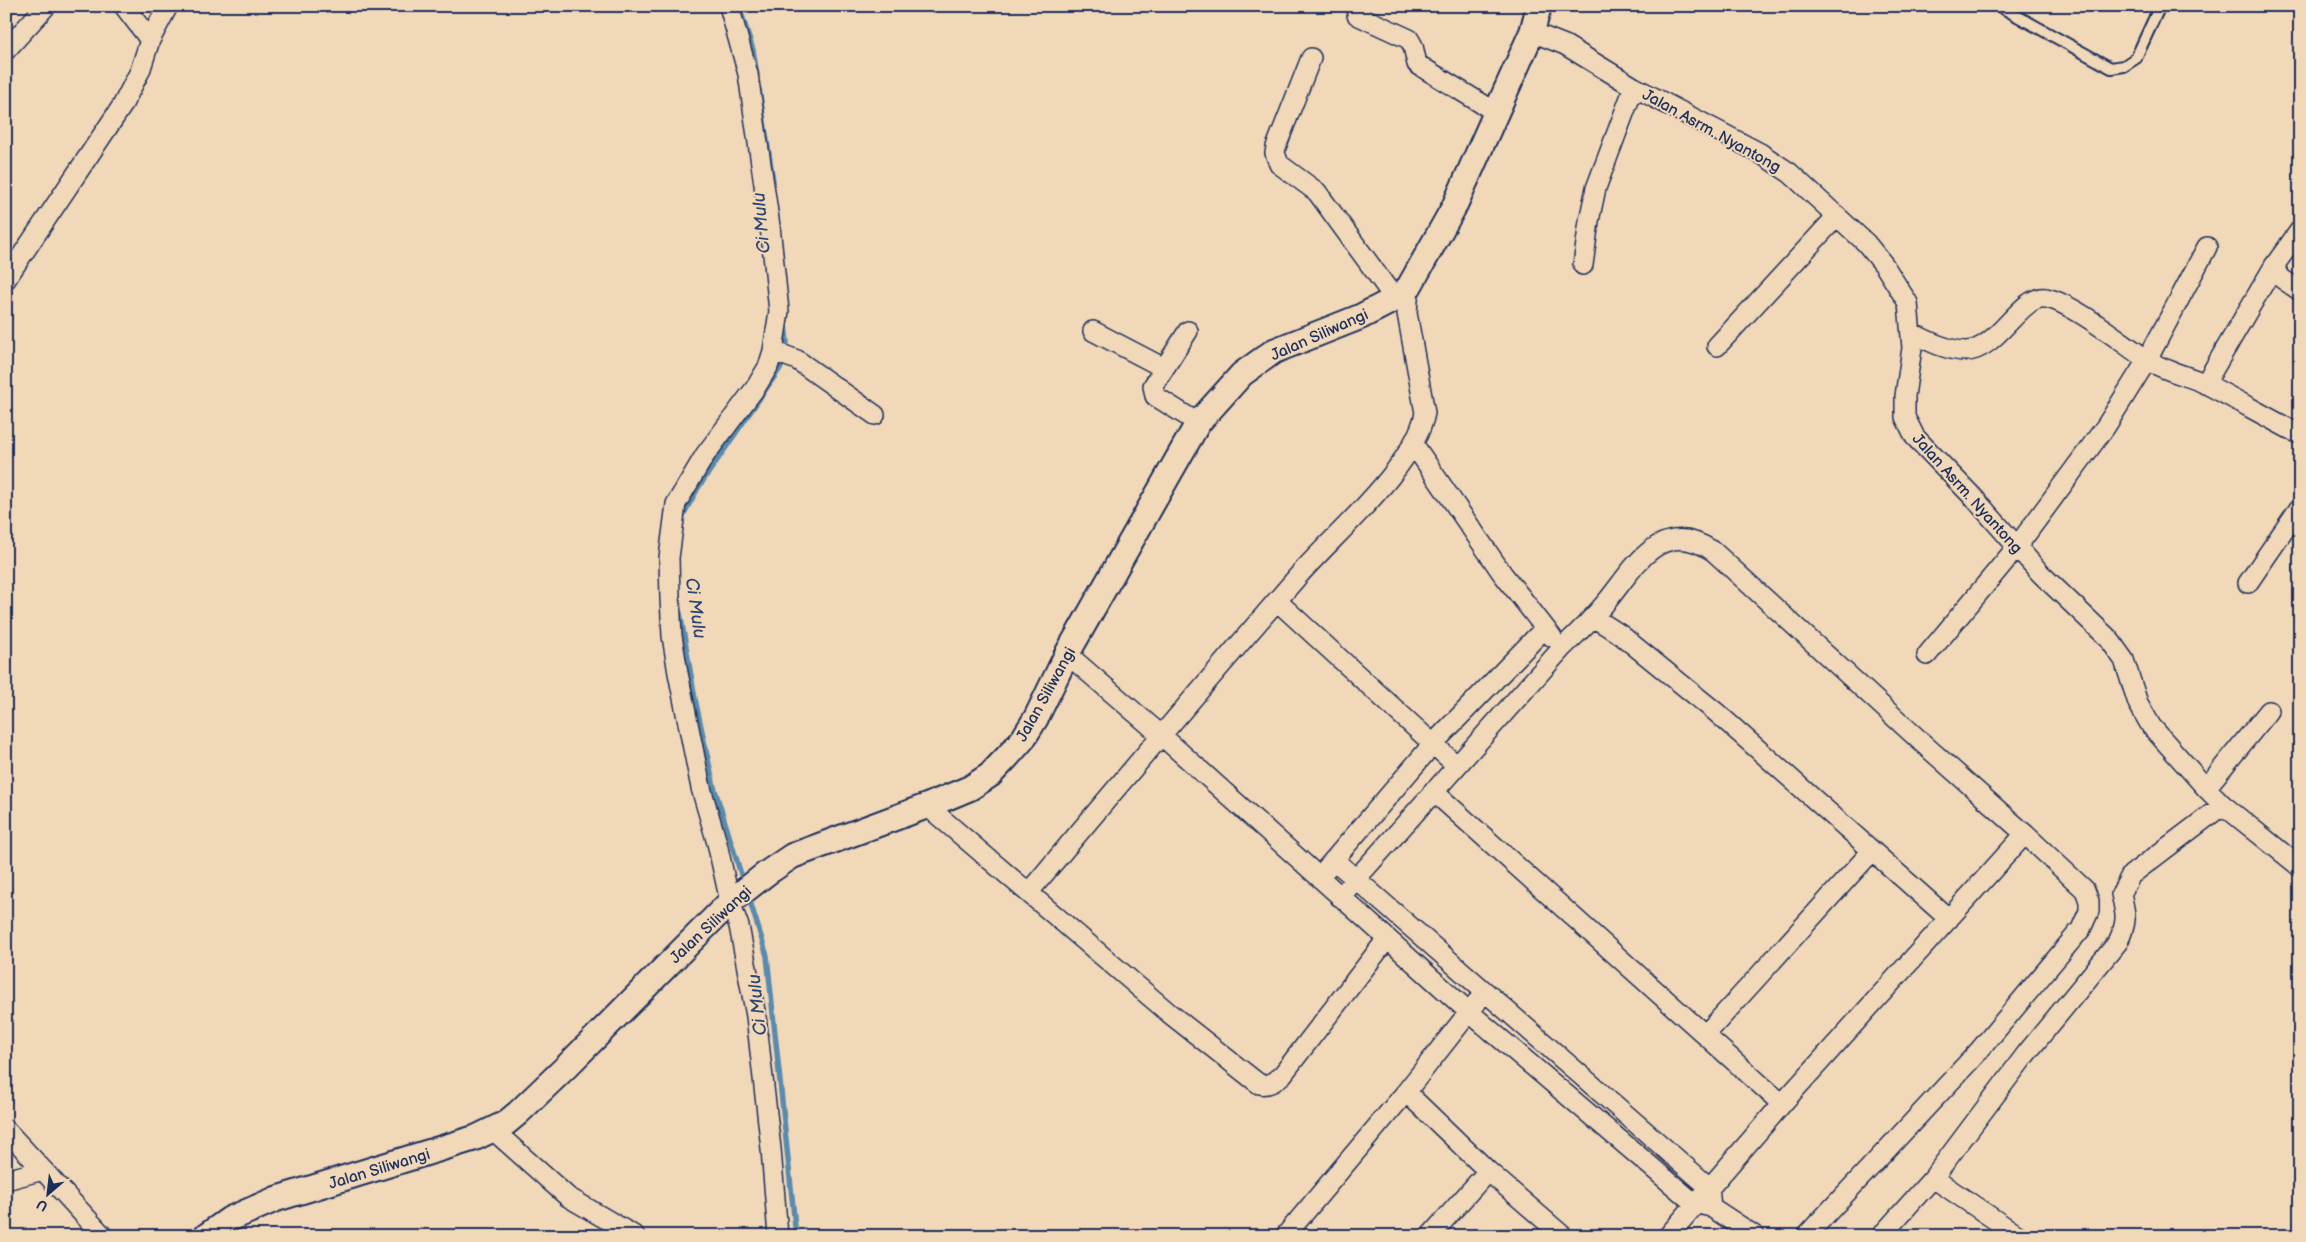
<svg xmlns="http://www.w3.org/2000/svg" width="2306" height="1242" viewBox="0 0 2306 1242" font-family="'Balsamiq Sans',sans-serif">
	<rect width="100%" height="100%" fill="#f1d8b9"/>
	<filter id="ink" filterUnits="userSpaceOnUse"><feTurbulence type="fractalNoise" baseFrequency=".02" numOctaves="2"/><feDisplacementMap in="SourceGraphic" scale="10" xChannelSelector="R" yChannelSelector="G"/><feConvolveMatrix kernelMatrix="1 2 1 2 8 2 1 2 1" color-interpolation-filters="sRGB"/></filter>
	<g filter="url(#ink)">
		<g fill="none" stroke-linecap="round" stroke-linejoin="round">
			<path stroke="#598bae" stroke-width="5.5" d="M739,6l14,44 4,25
				M759,89l14,92
				M682,517l16,-29 83,-121 6,-25 -2,-17
				M680,613l15,86 19,88 30,97
				M748,895l19,61 29,280"/>
			<defs>
				<path id="service" d="M1999,6l112,62 13,-2 12,-8 23,-50"/>
				<path id="minor" d="M124,6l26,34
					M729,6l19,68 22,152 9,85 -6,40 -5,16 -12,20 -51,68 -29,49 -7,54 1,40 2,38 6,37 23,115 16,55 13,59 9,24 17,90 15,133 7,87
					M1357,15l52,24 4,7 4,18 80,49
					M1532,32l33,13 69,42 126,66 30,20 76,70 18,22 24,38 4,45 -7,48v21l10,20 60,62 66,75 68,65 15,21 14,43 13,23 55,62 17,17 77,62
					M6,50l40,-44
					M1311,58l-35,89 -1,6 4,11 38,28 78,107
					M2300,230l-26,36 7,12 19,13
					M1583,265l6,-44 7,-33 38,-101
					M6,279l116,-173 18,-35 10,-31 18,-34
					M1093,331l71,37
					M1188,331l-35,55 2,10 43,27
					M1912,333c16,8 36,18 54,18 31,0 55,-57 80,-53 27,5 76,45 100,61 17,12 41,16 60,25 31,16 62,34 93,50
					M1717,346l120,-130
					M773,351l24,9 78,55
					M2205,384l69,-118
					M1414,445l88,128 50,64
					M2248,583l52,-76
					M1277,601l179,164
					M1593,617l28,18 96,78 232,206
					M1067,654l94,81 308,277 225,191 17,4 44,29
					M1927,655l89,-107 90,-122 41,-66 60,-113
					M2206,788l63,-77
					M1433,791l349,313 243,-270
					M927,806l242,207 90,71c11,2 16,-3 24,-10l104,-135
					M1334,860l375,327 2,20
					M1326,869l106,-124 112,-116
					M1029,892c89,-106 179,-212 270,-317 37,-42 116,-109 126,-162l-18,-100 2,-26
					M1340,897l223,-250c16,-15 31,-30 45,-47 28,-35 53,-83 105,-49l215,197 97,86 60,56 4,11v10l-8,18 -103,123 -172,184
					M1477,1002l-71,90 82,79 75,65
					M1705,1035l167,-184
					M6,1130l37,40
					M493,1130l75,67 67,39
					M1933,1178l86,58
					M6,1180l37,-10 60,66
					M1285,1236l121,-144
					M1430,1236l58,-65
					M1668,1236l114,-132
					M1881,1236l52,-58 93,-124 92,-112c10,-21 8,-27 3,-48l10,-19 92,-70"/>
				<path id="tertiary" d="M206,1236l24,-17 46,-20 199,-61 31,-15 12,-10 49,-47 163,-164 37,-29 25,-17 135,-50 43,-18 20,-13 18,-19 15,-17 13,-21 31,-64 131,-231 44,-49 32,-23 86,-34 35,-18 14,-12 45,-80 78,-175 7,-26"/>
			</defs>
			<use href="#service" stroke="#1b2f5e" stroke-width="14"/>
			<use href="#minor" stroke="#1b2f5e" stroke-width="22"/>
			<use href="#tertiary" stroke="#1b2f5e" stroke-width="28"/>
			<use href="#service" stroke="#f1d8b9" stroke-width="10"/>
			<use href="#minor" stroke="#f1d8b9" stroke-width="19"/>
			<use href="#tertiary" stroke="#f1d8b9" stroke-width="24"/>
		</g>
	</g>
	<g text-anchor="middle" stroke-width="4" stroke-linejoin="round" paint-order="stroke">
		<g font-size="16" fill="#1b2f5e" stroke="#f1d8b9">
			<text transform="translate(1712 130) rotate(29)" y="6">Jalan Asrm. Nyantong</text>
			<text transform="translate(1319 334) rotate(-24)" y="6">Jalan Siliwangi</text>
			<text transform="translate(1968 493) rotate(48)" y="6">Jalan Asrm. Nyantong</text>
			<text transform="translate(1045 694) rotate(-61)" y="6">Jalan Siliwangi</text>
			<text transform="translate(710 924) rotate(-43)" y="6">Jalan Siliwangi</text>
			<text transform="translate(379 1168) rotate(-17)" y="6">Jalan Siliwangi</text>
		</g>
		<g font-size="18" font-style="italic" fill="#2b4672" stroke="#f1d8b9">
			<text transform="translate(761 223) rotate(-95)" y="6">Ci Mulu</text>
			<text transform="translate(696 608) rotate(82)" y="6">Ci Mulu</text>
			<text transform="translate(757 1005) rotate(-96)" y="6">Ci Mulu</text>
		</g>
	</g>
	<rect width="2306" height="1242" fill="none" stroke="#f1d8b9" stroke-width="25"/>
	<rect x="12" y="12" width="2281" height="1217" fill="none" stroke="#1b2f5e" stroke-width="2" filter="url(#ink)"/>
	<g transform="translate(48 1194) rotate(208)" stroke="#f1d8b9" stroke-width="4" paint-order="stroke">
	<path d="M0-4L9 19L0 12L-9 19Z" fill="#1b2f5e"/>
	<text y="-8" font-size="14" font-weight="bold" text-anchor="middle" fill="#1b2f5e">U</text>
	</g>
</svg>
